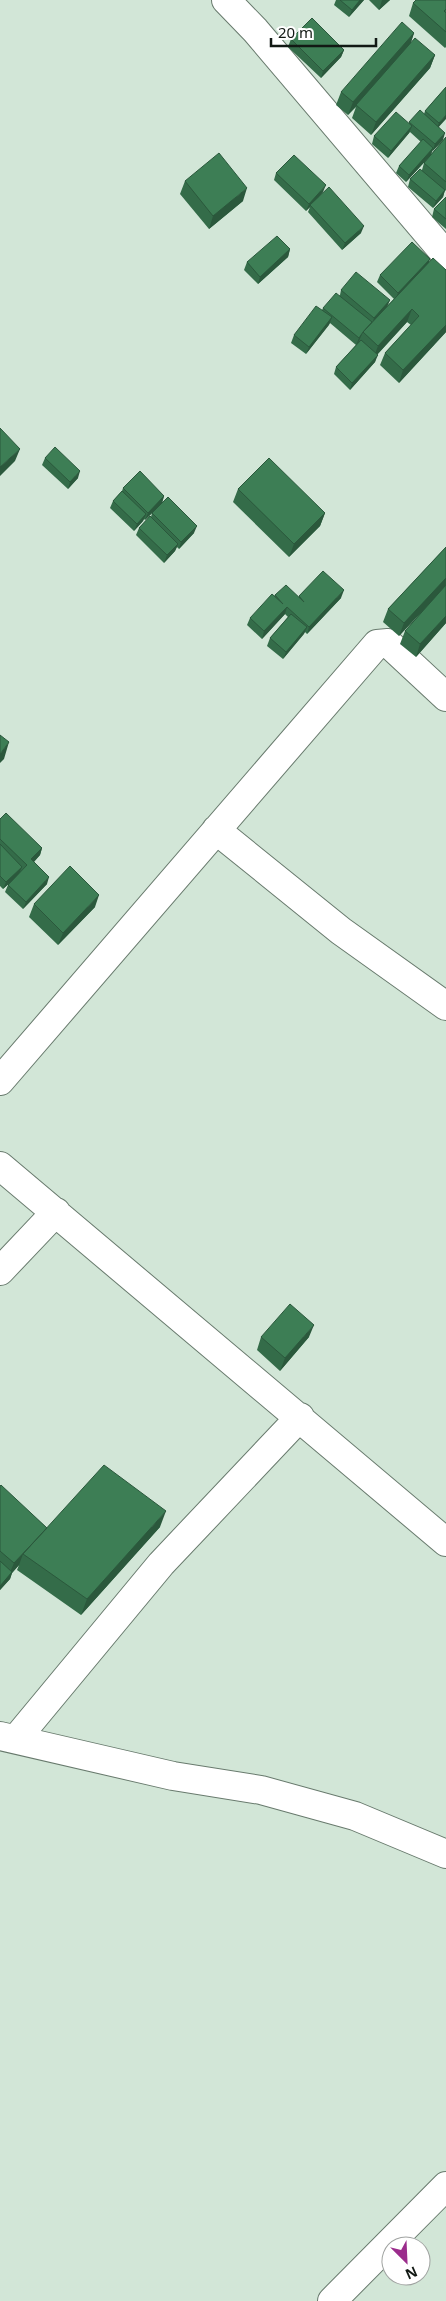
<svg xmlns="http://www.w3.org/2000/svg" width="446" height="2301" viewBox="0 0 446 2301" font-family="'Noto Sans',sans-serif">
	<rect width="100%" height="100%" fill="#d2e6d7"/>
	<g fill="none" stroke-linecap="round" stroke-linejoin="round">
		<defs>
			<path id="minor" d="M226,0l29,30 191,225
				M216,830l125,101 105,75
				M0,1081l377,-437 11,-1 58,54
				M0,1166l446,376
				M0,1271l56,-59
				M0,1736l173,40 88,14 94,26 91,38
				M16,1739l145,-175 139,-147
				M332,2301l114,-115"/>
		</defs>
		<use href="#minor" stroke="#687a6d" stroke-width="30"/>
		<use href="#minor" stroke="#fff" stroke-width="28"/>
	</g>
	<path fill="#346c49" d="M336,0h28l-15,17 -15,-12z
		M369,0h21l-11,10z
		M446,0v47l-1,1 -36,-32 4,-13z
		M414,33l-4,11 25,11 -5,13 -59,67 -19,-17 4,-11 -8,8 -12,-10 5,-13z
		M291,39l53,11 -3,7 -20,21 -33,-31z
		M446,87l-7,40 4,13 -11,11 -1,4 -25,27 -10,-9 3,-7 22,-24 -11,-10 -22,26 -16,-14 2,-8 35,-12v-2l15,-8 1,-3z
		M446,137v54l-1,-1 -2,7 -10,11 -25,-21 2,-8 12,-9 2,-7z
		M276,173l47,19 -4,5 42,36 -19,17 -34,-38 2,-5 -4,4 -32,-31z
		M185,181l58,20 -34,28 -29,-35z
		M446,197v32l-14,-12 2,-8z
		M290,249l-2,8 -30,27 -14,-14 3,-8z
		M430,259l-1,3 17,8v62l-47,51 -19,-18 5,-12 26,-28 -4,-3 -30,33 -2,7 -25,28 -16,-16 2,-7 20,-22 -26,-22 -24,31 -15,-11 3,-8 28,-25 1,-2 17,-13 1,-5 49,10 -3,6 7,-7 -17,-17 3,-7z
		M45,458l33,20 -10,11 -26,-24z
		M123,488l41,8 -2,7 -17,17 -1,-1 -1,2 -9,10 -24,-23 3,-7 9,-10z
		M238,489l87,24 -5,13 -31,31 -56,-55z
		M152,513l42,20 -15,16 -2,-2 -2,4 -11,12 -28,-28 3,-7 12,-11z
		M446,547v76l-30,34 -16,-13 5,-13 18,-21 -24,26 -16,-14 5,-13z
		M275,595l24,2v-1l42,2 -34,36 -2,-2 -22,27 -16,-13 3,-8 18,-21 -3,-3 -23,25 -15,-14 3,-7z
		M0,819l42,29 -2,7 -6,7 13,22 -24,25 -18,-17 3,-7 5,-5 -10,9 -3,-3z
		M34,904l61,3 -37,38 -29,-28z
		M261,1337h48l-29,34 -23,-21z
		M0,1486l47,42 113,-1 -79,88 -64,-45 2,-5 -7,8 -2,6 -10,11z"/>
	<path fill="#2b583c" d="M360,0h4l-15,17 3,-7z
		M382,0h8l-11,10z
		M414,33l-4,13 -62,69 5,-13z
		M344,50l-3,7 -20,21 2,-7z
		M435,55l-5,13 -59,67 5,-13z
		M446,115v4l-10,11 3,-7z
		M412,126l-3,7 -21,25 3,-7z
		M445,133l-2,7 -11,12 3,-8z
		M433,148l-2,7 -25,27 3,-7z
		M326,185l-3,7 -12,14 -1,-1v2l-4,4 3,-7z
		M247,188l-4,13 -34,28 4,-13z
		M445,190l-2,7 -10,11 3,-7z
		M364,226l-3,7 -19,17 3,-7z
		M290,249l-2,8 -30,27 2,-7z
		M430,259l-3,7 -32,34 3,-7z
		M390,300l-3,7 -15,18 2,-7z
		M412,309l-5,13 -34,37 5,-13z
		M332,317l-3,8 -23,29 3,-7z
		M446,325v7l-47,51 4,-13z
		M362,334l-3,7 -3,4 3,-7z
		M378,355l-3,7 -25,28 2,-7z
		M20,449l-5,12 -15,15v-9z
		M80,471l-2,7 -10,11 2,-7z
		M164,496l-2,7 -17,17 3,-7z
		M325,513l-5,13 -31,31 5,-13z
		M146,514l-3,7 -9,10 3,-7z
		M197,526l-3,7 -15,16 2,-7z
		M178,544l-3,7 -11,12 3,-8z
		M446,578v8l-47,50 5,-13z
		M344,590l-3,8 -34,36 2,-7z
		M287,607l-2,7 -23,25 2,-8z
		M446,616v7l-30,34 4,-13z
		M307,627l-3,7 -21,25 3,-7z
		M9,742l-5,17 -4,4v-9z
		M42,848l-2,7 -11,12 2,-8z
		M22,867l-3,7 -16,15 3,-7z
		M49,877l-2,7 -24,25 3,-7z
		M99,895l-4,12 -37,38 5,-12z
		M314,1325l-5,12 -29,34 5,-13z
		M166,1511l-6,16 -79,88 6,-16z
		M47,1528l-24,26 -4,11 -7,8 -2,6 -10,11v-4l9,-11 5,-12z"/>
	<path fill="#3d7e55" stroke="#2b583c" d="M340,0h20l-8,10z
		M416,0h30v9l-2,2 2,2v19l-33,-29z
		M312,18l32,32 -21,21 -32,-32z
		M402,22l12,11 -61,69 -12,-10z
		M415,38l20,17 -59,67 -20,-17z
		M446,87v28l-7,8 -14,-12z
		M420,110l25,23 -10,11 -26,-22z
		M396,112l16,14 -21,25 -17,-15z
		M446,137v45l-22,-19z
		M423,139l10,9 -24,27 -10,-9z
		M219,153l28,35 -34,28 -28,-35z
		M294,155l32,30 -17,19 -33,-31z
		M420,169l25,21 -9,11 -26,-22z
		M329,187l35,39 -19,17 -35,-38z
		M446,197v22l-12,-10z
		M277,236l13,13 -30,28 -13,-15z
		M412,242l18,17 -32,34 -18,-18z
		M433,258l13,12v55l-43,45 -18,-17 34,-37 -7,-7 -34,37 -15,-14z
		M356,272l34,28 -16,18 -33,-28z
		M336,293l36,29 -9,10 -4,6 -36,-30z
		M316,306l16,11 -23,30 -15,-12z
		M361,340l17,15 -26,28 -16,-16z
		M0,428l20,21 -20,18z
		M55,447l25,24 -10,11 -25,-24z
		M269,458l56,55 -31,31 -56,-55z
		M140,471l24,25 -16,17 -25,-25z
		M122,491l24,23 -9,10 -24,-23z
		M168,497l29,29 -16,16 -29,-29z
		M150,516l28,28 -11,11 -28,-27z
		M446,547v31l-42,45 -16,-14z
		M323,571l21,19 -35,37 -22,-20 -23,24 -14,-13 22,-24 11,10 -8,-9 11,-10 18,17 -5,-6z
		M446,585v31l-26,28 -15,-13z
		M291,614l16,13 -21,25 -16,-14z
		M0,735l9,7 -9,12z
		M6,813l36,35 -11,11 18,18 -23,25 -18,-17 19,-20 -27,-26v-20z
		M0,844l22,23 -16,15 -6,-6z
		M70,866l29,29 -36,38 -29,-29z
		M290,1304l24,21 -29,33 -24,-21z
		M104,1465l62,46 -79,88 -64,-45z
		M1,1485l46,43 -33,35 -14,-12v-65z
		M0,1561l12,11 -12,14z"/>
	<g transform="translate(406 2261) rotate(156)"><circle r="24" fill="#ffffff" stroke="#a0a3a1"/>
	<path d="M0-4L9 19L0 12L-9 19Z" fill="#9b2c8c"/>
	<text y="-8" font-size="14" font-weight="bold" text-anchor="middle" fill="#121914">N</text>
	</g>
	<path d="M271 38v8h105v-8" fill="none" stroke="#121914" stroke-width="2.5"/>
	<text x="278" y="38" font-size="15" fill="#121914" stroke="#ffffff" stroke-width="4" paint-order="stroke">20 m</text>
</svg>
